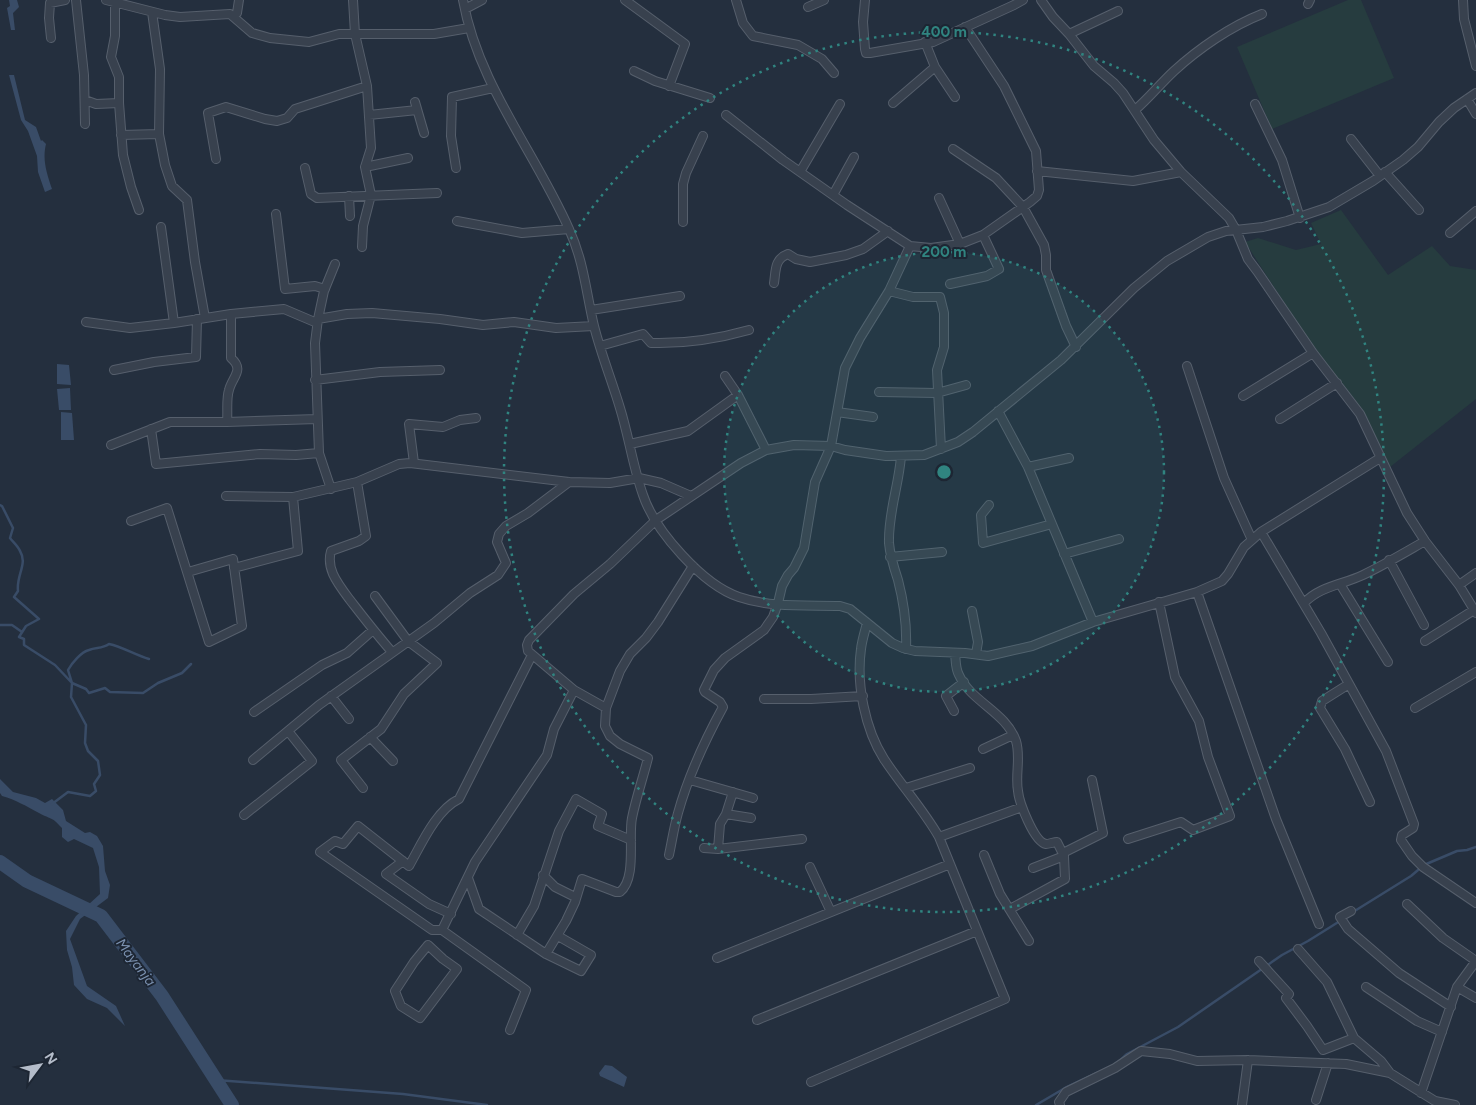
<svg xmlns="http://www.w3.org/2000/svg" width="1476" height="1105" viewBox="0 0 1476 1105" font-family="Figtree,sans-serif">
	<rect width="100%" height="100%" fill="#242f3e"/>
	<path fill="#263c3f" d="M1348,0h13l33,78 -122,51 -35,-82z
		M1341,210l47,65 44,-29 18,20 26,4v129l-86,68 -145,-225 13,-4 38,12 25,-6 -10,-21z"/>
	<path fill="#394c67" d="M9,0h8l2,7 -6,6 2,17h-4l-4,-22 3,-2z
		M9,75h5l11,45 11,7 5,14 1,-1 4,4c-4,16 1,30 6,45l-7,3 -7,-20 -1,-16 -9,-25 -7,-11z
		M57,364l12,1 2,20 -14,-1z
		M70,388l1,22h-12l-2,-21z
		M61,412l11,1 2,27h-13z
		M0,779l13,13 23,6 9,5 7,-4 11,11 3,11 19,12 5,-1 7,4 6,10 2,25 5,14 -2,13 -28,21 -10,20 17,47 29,20 9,20 -18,-18 -20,-9 -13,-14 -2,-18 -5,-17 -1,-19 10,-15 24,-22 -1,-27 -6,-19 -19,-9 -6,3 -6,-5v-9c-11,-12 -10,-8 -23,-15 -13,-7 -23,-13 -37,-17l-2,-3z
		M605,1065l7,1 15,11 -3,10 -24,-11 -1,-3z"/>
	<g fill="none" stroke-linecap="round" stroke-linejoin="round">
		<path stroke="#394c67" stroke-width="2.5" d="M0,505l2,1 11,22 -3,10c3,4 8,8 10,13 8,13 -4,24 -2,40l-4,6 25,22 -13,7 -7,11 5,2v6l31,20 17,18 -1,14 15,28 -1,18 3,8 10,10 2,14 -6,9 2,7 -6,5 -22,-4 -16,12
			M0,625h12l10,7
			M149,659c-14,-4 -26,-12 -40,-15 -7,5 -13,3 -20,6 -8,2 -17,13 -21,20l4,13 14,6 3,4 16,-5 5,4 33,1 15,-10 24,-10 9,-9
			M1353,912l58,-36 13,-11 33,-14 10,-1 9,-3
			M1116,1064l11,-10 51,-27 104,-72 26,-14 32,-20
			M216,1080l187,14 84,11
			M1036,1105l29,-17 32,-15"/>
		<path stroke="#394c67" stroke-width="14" d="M0,862l27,19 74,35 61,80 70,109"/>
		<defs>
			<path id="minor" d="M76,0l8,75 1,49
				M106,0l59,15 15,2 50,-3 22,19 18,5 39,4 30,-8h95l35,-6
				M353,0l2,34 12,52 4,62 -6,19 6,28 -8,31 -1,21
				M463,0c15,84 72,152 106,229 15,33 17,63 25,97 7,28 18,55 26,82 9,29 13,59 23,87 12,36 60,90 96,102 32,11 68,8 101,9l10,3 42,34 11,5 12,3 50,2 23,3 44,-10 61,-24 104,-30 25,-11 6,-7 16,-27 17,-15 119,-74
				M625,0l60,44 -16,42
				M736,0l7,23 10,13 45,9 24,14 12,14
				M865,0l-2,22 2,27 1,4h4l63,-11 81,-37 9,-5
				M1041,0l12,17 16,17 25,32 20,17 9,10 31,47 27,32 48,46 7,12 12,29 9,12 56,82 47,61 47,99 18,28 34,44 17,28
				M1463,0l1,19 12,47
				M115,2v34l-4,21 8,20v26l4,52 8,32 8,23
				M1308,4l2,-4
				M808,7l16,-7
				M465,9l17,-9
				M152,12l8,57 -1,65 6,31 7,21 15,14 8,62 10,56
				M234,16l3,-3 2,-13
				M1069,34l49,-23
				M51,38l-2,-20 1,-15 15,-3
				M925,42l10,25 20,30
				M634,71l21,10 55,17
				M1467,99l9,15
				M85,100l11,4 23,-1
				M415,102l9,31
				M893,103l42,-36
				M1255,104l27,56 18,58
				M1135,110c14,-12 25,-26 39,-39 24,-22 57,-45 88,-57
				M369,115l48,-5
				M726,115l57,45 64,45 63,41 21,2 29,-4 23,-9 47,-33 7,-6 2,-6 -3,-39 -32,-65 -39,-59
				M121,135l38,-1
				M1351,139l29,37
				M953,149l43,29 27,29 21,38 2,10v15l20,56 10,21
				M216,159l-8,-46 18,-6 39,12 12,2 10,-3 8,-9 72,-23
				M365,167l43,-9
				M305,168l6,26 6,4 120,-5
				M456,168l-5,-32 1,-39 41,-9
				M1037,171l96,10 48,-9
				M800,172l40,-68
				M1385,172l34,38
				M833,195l21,-38
				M349,196l1,20
				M939,198l21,46
				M276,214l9,75 30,-3 10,3
				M457,221l65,12 47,-4
				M683,222v-38l3,-11 17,-37
				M161,227l13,96
				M1450,233l26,-22
				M774,283c2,-12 0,-24 14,-29l8,5 14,3 36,-7 17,-6 25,-18
				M950,284l37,-8 12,-7 -16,-34
				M889,291l24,6h27l4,16v34l-7,23 4,79
				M591,310l89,-14
				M318,319l29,-5 25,-1 68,6 43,6 31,-3 42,6 38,-2
				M86,322l44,6 44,-5 57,-9 53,-5 33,14
				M600,346l43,-12 8,9c34,1 66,-4 98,-13
				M1187,366l37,112 28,62
				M114,370l40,-8 42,-5 1,-38
				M725,376l13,19 28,55
				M315,380l65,-8 60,-2
				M879,392l58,1 29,-8
				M1243,396l70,-43
				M998,411l30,56 65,155
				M837,412l36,5
				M1280,419l57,-36
				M227,422c1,-10 -1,-23 2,-32 3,-13 16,-20 2,-32v-44
				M151,429l5,35 104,-10 36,1 23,-2
				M630,444l58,-13 50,-36
				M111,445l59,-23h57l90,-3
				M901,456c-2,29 -13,57 -12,87 1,13 5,25 9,37 6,23 9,45 8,69
				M414,463l-5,-39 34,3 17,-7 16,-2
				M1028,467l41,-9
				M357,482l9,54 -7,5 -28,10c-2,7 -1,16 2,23 4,9 11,18 17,26 14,18 27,35 42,52
				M331,489l-12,-36 -4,-110 3,-24 6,-28 11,-27
				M226,496l67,1 64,-15 42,-18 11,-1 159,19 41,1 29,-5 22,5 30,13
				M989,505l-8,10 2,28 69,-19
				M131,521l36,-13 42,134 33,-16 -9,-67 -45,13
				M1261,532l60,101 65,118 28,73 -1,4 -11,7 -1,5 11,16 11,11 53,36
				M1064,554l55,-15
				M890,557l52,-5
				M1389,560l35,65
				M234,568l64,-17 -5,-54
				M1340,584l48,78
				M1459,585l17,-12
				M1197,592l79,227 43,105
				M1304,603c16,-17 38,-18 59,-28 21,-10 41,-22 62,-34
				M972,611l6,31 -2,12
				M867,623c-2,8 -5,17 -6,26 -5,35 4,80 23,110 17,26 39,50 55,78l83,-30
				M1425,641l49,-31
				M955,653c1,7 0,15 4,22 12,27 47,37 57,66 5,16 -1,34 2,50 1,11 16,51 28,53 3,0 8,-2 11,-2l7,14 1,23 -55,30
				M1349,684l-27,17 -2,7 25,41 25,53
				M331,696l18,23
				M764,699h47l52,-3
				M606,708l-32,-18 -46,-39 -1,-6 2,-5 45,-46 36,-30 46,-44 85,-57 25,-13 28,-5 37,1 14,4 41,6 38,-1 34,-13 15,-10 88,-72 73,-72 33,-27 41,-24 18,-6 37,-4 24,-6 42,-14 44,-26 30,-21 15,-13 21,-25 15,-14 22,-15
				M1415,708l61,-36
				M954,711l-8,-15 18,-14
				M254,712l68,-47 25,-12 26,-23
				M370,737l23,24
				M983,749l30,-14
				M253,760l66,-55 115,-82 36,-30 28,-18 8,-12 -9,-21 2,-8 7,-8 22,-13 41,-31
				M690,780l63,18
				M363,788l-22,-28 40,-31 23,-35 33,-31 -29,-22 -33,-45
				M906,788l64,-20
				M726,814l7,-22
				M244,815l68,-54 -24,-30
				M1128,839l53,-17 12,8 37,-14 -22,-59 -9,-36 -24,-44 -16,-75
				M704,848l14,1 84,-10
				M718,849l2,-25 6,-10 25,4
				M1063,853l40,-20 -11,-53
				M669,855c3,-14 5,-28 9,-42 10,-36 27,-73 45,-106l-3,-5 -15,-10 -1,-2 10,-20 11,-12 39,-28 9,-13 5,-14 4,-17 6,-11 6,-7 10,-20 11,-66 16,-36 14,-78 15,-30 29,-47 21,-45
				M984,855l16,39 29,47
				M403,861l-17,13 43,30 22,10
				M810,867l21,45
				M1033,868l31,-12
				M543,875l12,12 20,10
				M468,878l11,31 67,45 35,17 10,-16 -33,-19
				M1407,904l36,34 33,23
				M1351,911l-11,6 8,12 51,44 52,34
				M442,930l33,-68 72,-107 7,-26 20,-39
				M517,935l17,-29 25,-75 17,-32 26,15 -4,12 33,14
				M428,945l15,14 14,10 -37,49 -19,-12 -6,-15 19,-29z
				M1298,949l29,33 27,56 27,23 9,12
				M546,954l20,-33 9,-19 7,-23 34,13h4c17,-14 8,-54 12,-74 4,-20 11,-40 16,-60l-28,-14 -10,-8 -5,-10 1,-18 14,-37 10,-17 16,-16 12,-16 35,-56
				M717,958l233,-94
				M1259,961l30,33 -3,4 21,28 16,24 31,-12
				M1366,987l51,34 25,11
				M1457,987l19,11
				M757,1020l220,-89
				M510,1030l16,-40 -84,-60h-10l-112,-78 15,-11 8,3 15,-18 51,40c12,-21 27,-56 50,-67l73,-144
				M811,1082l194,-83 -66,-162
				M1421,1093l36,-106 19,-26
				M1316,1100l12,-37
				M1060,1105l-1,-3 7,-10 49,-24 26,-17 29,3 27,7 51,-1 98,4 44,9 45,28 20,4
				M1242,1105l6,-45"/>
		</defs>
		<use href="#minor" stroke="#565f6c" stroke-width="10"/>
		<use href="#minor" stroke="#38414e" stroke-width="8"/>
	</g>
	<circle cx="944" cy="472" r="220" fill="#308480" fill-opacity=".12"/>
	<g fill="none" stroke="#308480" stroke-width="2.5" stroke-dasharray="2.5 5">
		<circle cx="944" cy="472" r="220"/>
		<circle cx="944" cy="472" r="440"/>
	</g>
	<g text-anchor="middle" stroke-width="4" stroke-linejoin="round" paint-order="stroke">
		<g font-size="14" font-style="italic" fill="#7c92b1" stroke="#1d2633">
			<text transform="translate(136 962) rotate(53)" y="5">Mayanja</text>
		</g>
	</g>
	<circle cx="944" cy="472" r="8" fill="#308480" stroke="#1d2633" stroke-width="2.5"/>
	<g font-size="15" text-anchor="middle" font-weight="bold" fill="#308480" stroke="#1d2633" stroke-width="4" stroke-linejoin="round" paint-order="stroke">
		<text x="944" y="37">400 m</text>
		<text x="944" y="257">200 m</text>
	</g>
	<g transform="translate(40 1065) rotate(58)" stroke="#1d2633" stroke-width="4" paint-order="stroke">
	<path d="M0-4L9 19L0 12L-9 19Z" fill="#b4bcc9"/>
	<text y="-8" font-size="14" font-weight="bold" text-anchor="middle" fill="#b4bcc9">N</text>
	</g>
</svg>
